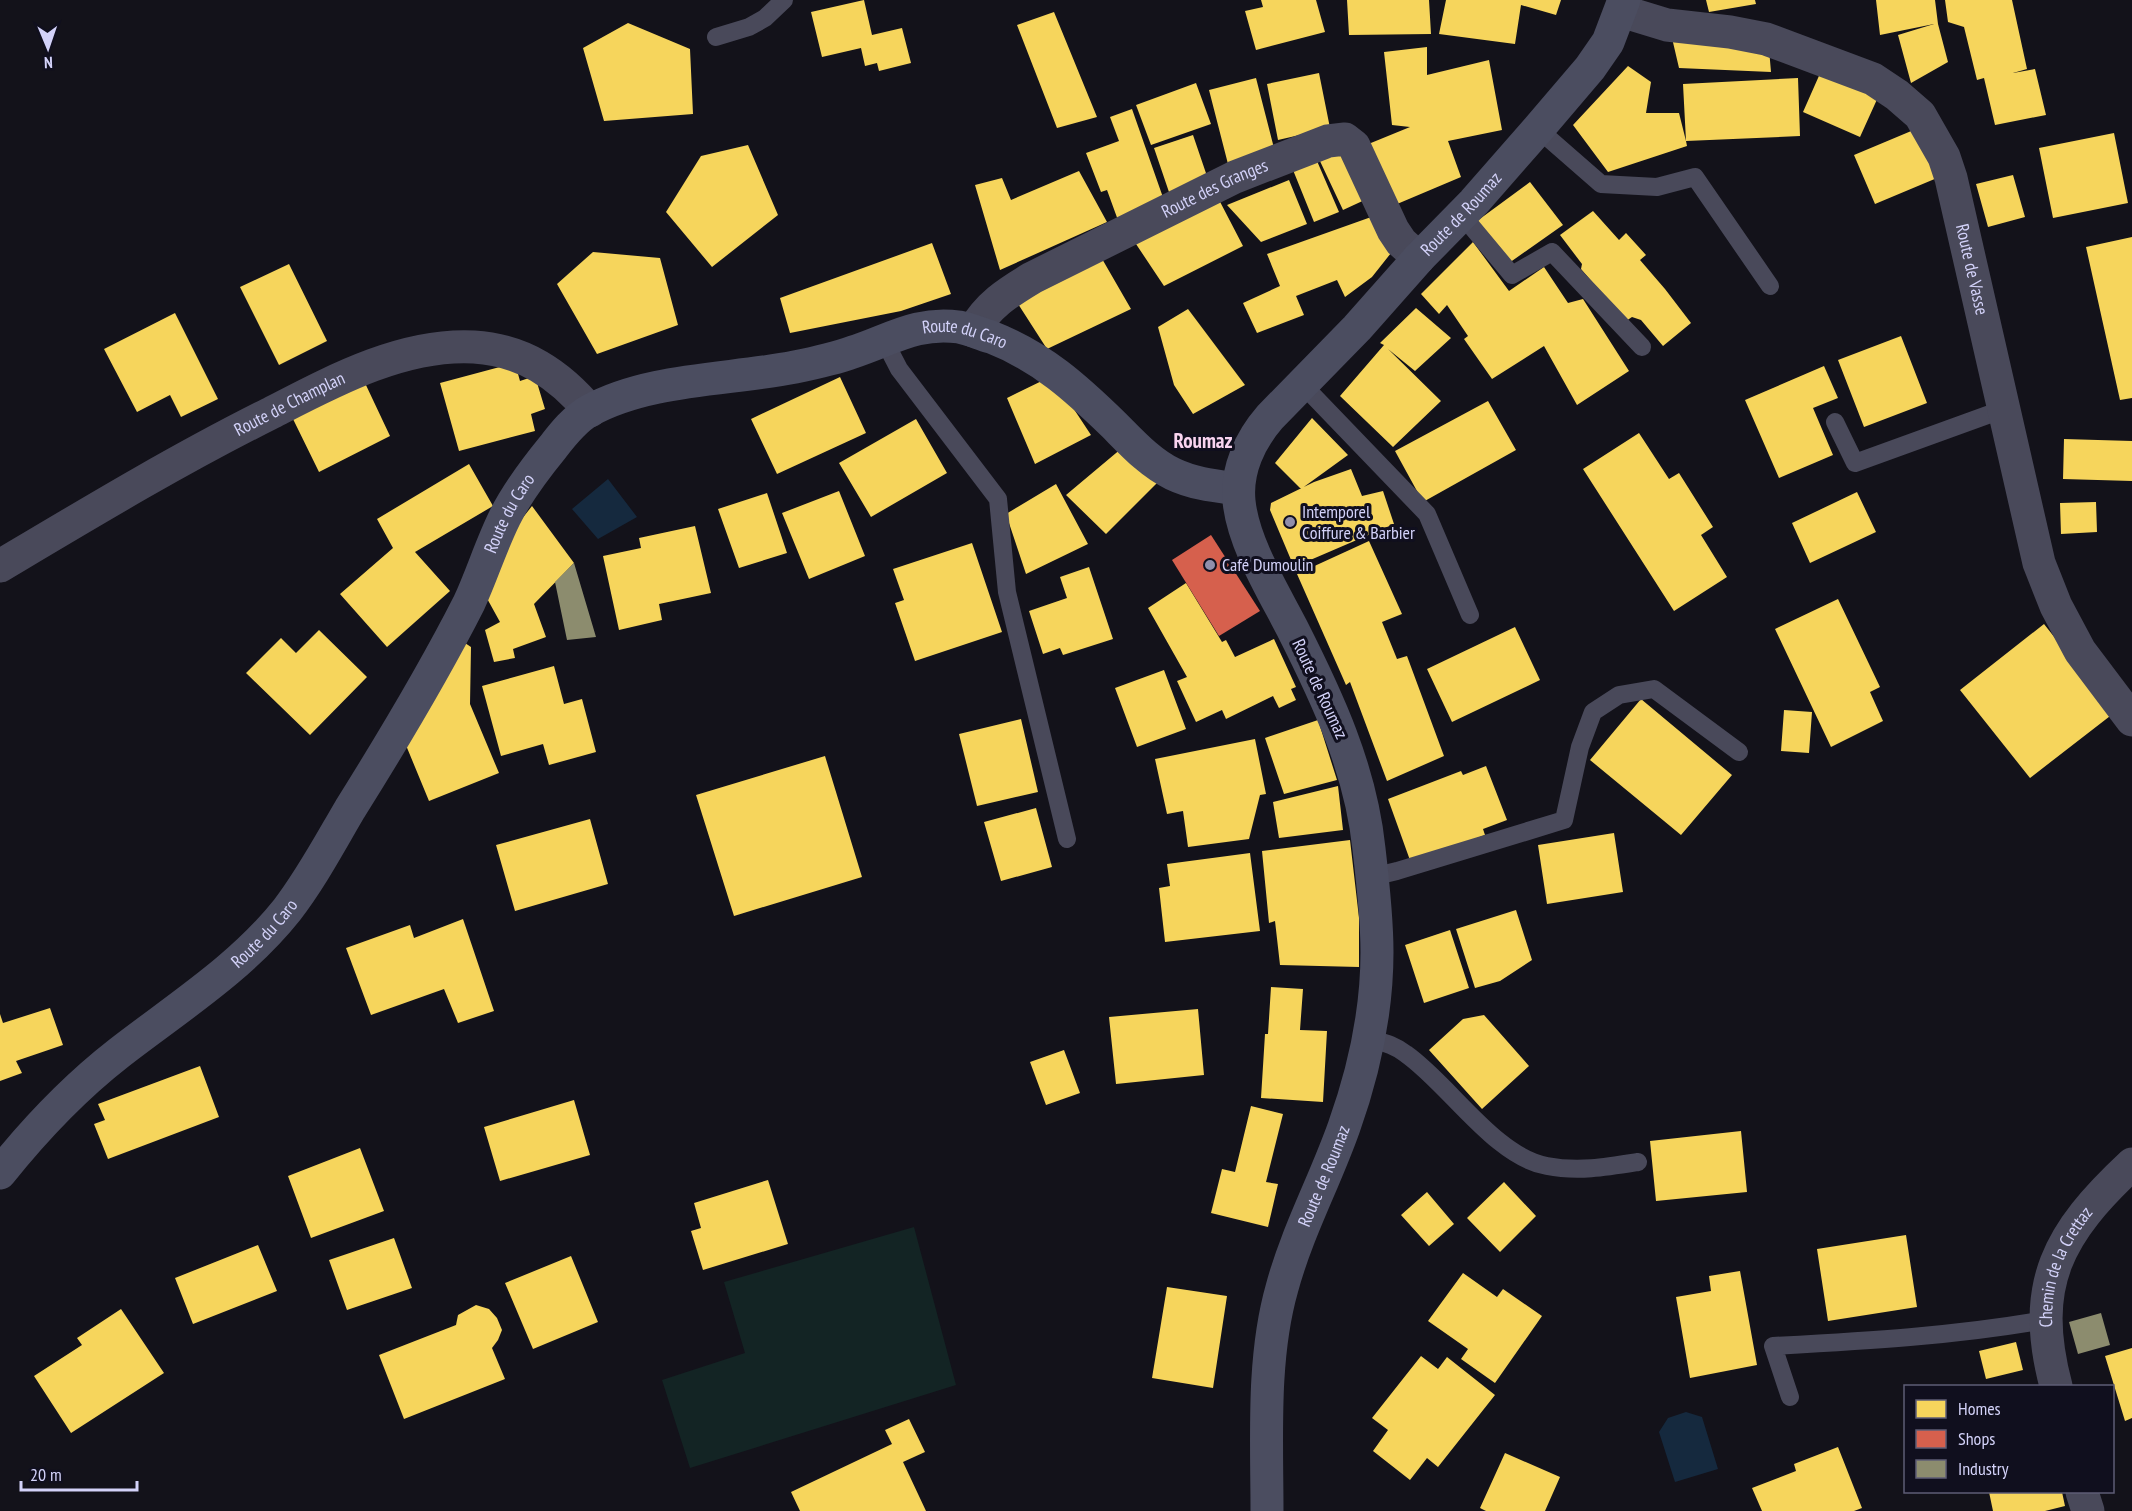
<svg xmlns="http://www.w3.org/2000/svg" width="2132" height="1511" viewBox="0 0 2132 1511" font-family="'PT Sans Narrow',sans-serif">
	<rect width="100%" height="100%" fill="#13121a"/>
	<path fill="#132424" d="M914,1227l42,158 -266,83 -28,-88 83,-27 -21,-71z"/>
	<path fill="#15293e" d="M608,479l29,38 -39,22 -26,-30z
		M1686,1412l16,5 16,52 -43,13 -16,-50 9,-14z"/>
	<path fill="#f6d55c" d="M864,0l8,35 30,-7 9,35 -32,8 -2,-8 -12,3 -4,-18 -39,9 -11,-45z
		M1261,0h55l9,32 -69,18 -11,-39 18,-4z
		M1347,0h82l2,34 -82,1z
		M1446,0h115l-5,15 -35,-10 -6,39 -76,-10z
		M1706,0h49l1,4 -47,8z
		M1876,0h59l3,24 10,38 -37,21 -13,-48 36,-11 -54,11z
		M1945,0h67l15,69 -14,4 22,-4 11,46 -51,10 -11,-47 -7,2 -13,-53 -16,-5z
		M1054,12l43,105 -40,11 -40,-103z
		M628,23l62,26 3,65 -89,7 -21,-73z
		M1672,38l97,11 2,23 -92,-4z
		M1427,47v28l62,-15 13,70 -54,11 13,36 -71,30 -24,-62 44,-18 -18,-2 -8,-73z
		M1628,66l23,16 -5,31h33l7,28 -3,-57 115,-6 2,58 -114,5 1,5 -79,26 -35,-47z
		M1822,69l57,26 -19,42 -57,-25z
		M1319,73l11,55 -52,12 -11,-56z
		M1256,78l19,74 -47,12 -19,-74z
		M1196,83l15,41 -60,21 -15,-40z
		M1132,109l34,97 -47,17 -12,-33 -6,2 -15,-39 33,-12 -9,-24z
		M1916,129l21,49 -62,26 -21,-49z
		M2114,133l14,70 -75,15 -14,-70z
		M1193,135l16,47 -39,13 -16,-47z
		M748,145l30,70 -66,52 -46,-55 35,-56z
		M1345,147l24,51 -26,12 -24,-51z
		M1317,161l22,51 -25,10 -21,-52z
		M1079,171l28,51 -107,48 -25,-85 27,-7 9,22z
		M2013,175l12,42 -37,10 -12,-43z
		M1289,180l18,44 -46,18 -34,-37z
		M1530,182l33,43 -54,38 -32,-42z
		M1216,194l27,52 -79,40 -30,-45z
		M1593,211l26,29 7,-7 20,22 -6,5 25,29 26,34 -28,23 -22,-26 -9,-3 -6,4 -45,-52 1,-5 -22,-29z
		M1374,216l17,37 -19,24 -27,20 -8,-17 -41,16 8,19 -47,18 -14,-30 37,-17 -13,-32z
		M2132,237v161l-12,2 -34,-153z
		M1473,242l36,49 35,-24 24,36 15,-4 46,72 -52,34 -33,-59 -52,33 -28,-40 4,-3 -21,-31 -8,9 -18,-20z
		M932,243l19,51 -50,17 -111,22 -10,-35z
		M593,252l67,6 18,67 -81,29 -40,-70z
		M1101,257l30,52 -84,40 -34,-53z
		M289,264l38,77 -48,24 -39,-78z
		M1416,308l35,30 -36,33 -27,-22 53,52 -48,46 -53,-51 44,-51 -4,-2z
		M1188,309l57,76 -52,29 -19,-29 -16,-58z
		M175,313l43,86 -37,18 -11,-22 -33,17 -33,-63z
		M1901,336l26,67 -63,24 -26,-67z
		M515,363l5,18 15,-5 10,33 -14,5 4,17 -76,20 -19,-68z
		M1824,366l14,32 -25,10 20,47 -54,23 -34,-78z
		M1052,376l39,59 -56,29 -28,-66z
		M840,377l26,56 -89,41 -26,-55z
		M365,383l25,53 -71,36 -26,-53z
		M1488,401l28,49 -93,52 -28,-51z
		M1312,418l36,37 -47,34 -26,-26z
		M916,419l31,54 -76,44 -32,-54z
		M1639,433l30,46 10,-6 34,54 -12,8 26,42 -53,34 -91,-142z
		M2064,439l68,2v40l-69,-2z
		M1122,448l38,32 -54,54 -40,-39z
		M469,464l24,42 -78,46 35,39 -63,56 -47,-53 53,-46 -16,-29z
		M1351,469l11,27 21,-5 11,33 -100,43 -24,-57 1,-7 43,-21z
		M1056,484l32,60 -62,30 -20,-60z
		M839,491l26,65 -56,23 -27,-66z
		M1857,492l19,40 -66,31 -18,-40z
		M767,493l20,60 -48,15 -21,-59z
		M2096,502l1,30 -36,2 -1,-31z
		M532,506l42,57 -40,41 12,33 -33,12 2,9 -21,4 -9,-32 15,-8 -16,-29 22,-54z
		M695,526l16,67 -52,11 3,16 -43,10 -16,-74 38,-8 -2,-10z
		M1369,541l33,73 -20,8 15,37 10,-3 37,100 -57,25 -37,-99 -4,3 -49,-111z
		M972,543l30,89 -87,29 -20,-58 9,-3 -11,-31z
		M1089,567l24,72 -50,16 -3,-7 -17,6 -14,-43 38,-13 -7,-21z
		M1186,583l36,59 4,-2 9,17 39,-18 22,48 -5,2 5,11 -17,8 -6,-12 -47,23 -4,-9 -26,12 -19,-41 10,-4 -39,-69z
		M1838,599l42,88 -10,5 13,29 -52,26 -56,-118z
		M2044,624l70,89 -84,65 -70,-88z
		M1515,627l25,53 -88,42 -25,-53z
		M319,630l48,47 -57,58 -64,-62 35,-35 15,15z
		M462,641l9,6 -1,57 29,69 -70,28 -26,-63z
		M554,666l10,38 18,-5 14,53 -47,13 -6,-21 -42,12 -19,-70z
		M1164,670l22,59 -49,18 -22,-59z
		M1641,699l91,76 -51,60 -91,-75z
		M1784,710l28,2 -3,41 -28,-2z
		M1021,719l17,73 -61,14 -18,-72z
		M1318,720l19,60 -53,14 -19,-56z
		M1255,739l11,55 -6,1 -11,44 -61,8 -5,-36 -16,3 -12,-55z
		M825,756l37,121 -128,39 -38,-121z
		M1486,766l21,54 -24,9 2,6 -74,28 -23,-64 73,-28 2,4z
		M1338,786l5,44 -64,8 -6,-36z
		M1036,808l16,59 -51,14 -17,-59z
		M590,819l18,65 -93,27 -19,-66z
		M1614,833l9,59 -76,12 -9,-59z
		M1350,840l9,78v49l-79,-2 -5,-44 -6,2 -7,-72z
		M1250,853l10,78 -95,11 -6,-54 11,-2 -3,-22z
		M1516,910l16,50 -32,21 -25,7 -19,-59z
		M463,919l31,92 -36,12 -14,-34 -73,26 -25,-67 64,-23 4,13z
		M1450,930l19,58 -45,15 -19,-58z
		M1271,987l32,2 -3,41 27,1 -4,71 -62,-4 4,-64h3z
		M50,1008l13,37 -47,16 6,12 -22,8v-67l3,9z
		M1198,1009l6,66 -88,9 -7,-67z
		M1484,1015l45,51 -47,43 -53,-59 34,-31z
		M1064,1050l16,43 -34,12 -16,-43z
		M200,1066l19,51 -111,42 -14,-35 11,-4 -7,-16z
		M574,1100l16,55 -90,26 -16,-54z
		M1251,1106l32,8 -17,68 12,2 -10,43 -57,-14 11,-44 13,3z
		M1741,1131l6,61 -91,9 -6,-60z
		M360,1148l24,63 -73,27 -23,-62z
		M768,1180l20,64 -85,26 -12,-39 10,-3 -7,-25z
		M1504,1182l32,34 -36,36 -33,-34z
		M1427,1192l27,32 -25,22 -28,-31z
		M1906,1235l11,72 -89,14 -11,-72z
		M394,1238l18,50 -65,22 -18,-50z
		M258,1245l19,46 -84,33 -18,-46z
		M571,1256l27,66 -65,27 -28,-66z
		M1740,1271l17,94 -67,13 -14,-81 35,-6 -2,-15z
		M1463,1273l34,24 6,-8 39,27 -47,67 -34,-24 7,-10 -40,-28z
		M1167,1287l60,9 -14,92 -61,-10z
		M476,1305l13,4 8,9 5,12 -4,10 -6,8 13,31 -101,40 -25,-64 77,-30 2,-10z
		M121,1309l43,64 -93,60 -37,-57 48,-31 -5,-7z
		M2016,1342l7,28 -37,9 -7,-28z
		M2132,1348v70l-7,3 -20,-65z
		M1421,1356l17,13 9,-12 48,38 -57,72 -11,-9 -17,22 -37,-29 15,-21 -16,-12z
		M909,1419l16,33 -22,10 23,49h-126l-9,-19 101,-48 -7,-14z
		M1838,1447l24,61 -8,3h-92l-10,-23 44,-17 -2,-7z
		M1505,1453l55,24 -15,34h-59l-6,-3z
		M1989,1492h73l3,14 -20,5h-52z"/>
	<path fill="#d6604d" d="M1211,535l49,76 -41,25 -47,-76z"/>
	<path fill="#8c8c6e" d="M574,563l22,74 -29,3 -12,-58z
		M2101,1313l9,32 -32,9 -9,-32z"/>
	<g fill="none" stroke-linecap="round" stroke-linejoin="round">
		<path stroke="#49495a" stroke-width="18" d="M716,37l33,-10 16,-9 19,-18
			M1538,129l63,55 56,3 38,-10 75,109
			M1462,215l50,60 40,-23 90,95
			M884,340l15,29 99,130 9,93 60,247
			M1301,383l126,131 43,101
			M1835,422l20,41 149,-54
			M1372,877l25,-6 167,-51 16,-73 13,-35 26,-17 35,-6 85,63
			M1369,1038c13,4 26,7 37,16 43,30 89,103 141,112 31,6 60,1 91,-4
			M1790,1397l-17,-51c92,-5 182,-10 272,-26"/>
		<g stroke="#49495a" stroke-width="33">
			<path id="s1" d="M1621,11l46,14 63,7 36,7 107,40 24,16 23,20 24,42 7,21 88,385 17,43 24,45 52,69"/>
			<path id="s2" d="M973,331c15,-26 34,-38 59,-53l203,-101 93,-36 17,-2 9,7 39,84 8,12 18,16"/>
			<path id="s3" d="M0,566c89,-53 177,-106 269,-152 62,-32 133,-71 205,-67 49,3 85,27 116,64"/>
			<path id="s4" d="M2056,1386c-27,-102 2,-153 76,-222"/>
			<path d="M2082,1492l6,19"/>
		</g>
		<g stroke="#4b4d60" stroke-width="33">
			<path id="s5" d="M0,1173c36,-45 74,-85 119,-120 58,-45 122,-85 168,-143 24,-31 43,-67 63,-101 42,-67 83,-135 119,-206 13,-28 22,-58 36,-86 13,-26 30,-48 48,-70 10,-13 22,-28 36,-36 59,-33 141,-31 206,-44 20,-4 39,-8 58,-15 37,-12 64,-31 106,-25 11,2 21,7 32,10 51,20 85,51 123,88 18,18 36,38 59,49 21,10 43,12 65,15"/>
			<path id="s6" d="M1267,1511c0,-72 -5,-153 15,-223 15,-56 43,-107 62,-161 20,-56 33,-115 33,-175 0,-34 -4,-69 -8,-103 -8,-79 -41,-150 -77,-221 -19,-37 -49,-85 -53,-127 -3,-31 11,-61 31,-84l87,-89 62,-70 55,-56 64,-73 52,-61 18,-26 16,-42"/>
		</g>
	</g>
	<g fill="#908fab" stroke="#100f1e" stroke-width="2">
		<circle cx="1290" cy="522" r="6"/>
		<circle cx="1210" cy="565" r="6"/>
	</g>
	<g text-anchor="middle" stroke-width="6" stroke-linejoin="round" paint-order="stroke">
		<g font-size="18" fill="#d3d2f9" stroke="#100f1e">
			<text dy="6" stroke="none"><textPath href="#s2" startOffset="284">Route des Granges</textPath></text>
			<text dy="6" stroke="none"><textPath href="#s6" startOffset="1424">Route de Roumaz</textPath></text>
			<text dy="6" stroke="none"><textPath href="#s1" startOffset="486">Route de Vasse</textPath></text>
			<text dy="6" stroke="none"><textPath href="#s5" startOffset="1366">Route du Caro</textPath></text>
			<text dy="6" stroke="none"><textPath href="#s3" startOffset="332">Route de Champlan</textPath></text>
			<text dy="6" stroke="none"><textPath href="#s5" startOffset="846">Route du Caro</textPath></text>
			<text transform="translate(1320 689) rotate(65)" y="6">Route de Roumaz</text>
			<text dy="6" stroke="none"><textPath href="#s5" startOffset="358">Route du Caro</textPath></text>
			<text dy="6" stroke="none"><textPath href="#s6" startOffset="344">Route de Roumaz</textPath></text>
			<text dy="6" stroke="none"><textPath href="#s4" startOffset="124">Chemin de la Crettaz</textPath></text>
		</g>
		<g font-size="18" fill="#d3d2f9" stroke="#100f1e" text-anchor="start">
			<text x="1302" y="518">Intemporel<tspan x="1302" dy="21">Coiffure &amp; Barbier</tspan></text>
			<text x="1222" y="571">Café Dumoulin</text>
		</g>
		<g font-size="21" font-weight="bold" fill="#f9d4f0" stroke="#100f1e">
			<text x="1203" y="448">Roumaz</text>
		</g>
	</g>
	<rect x="1904" y="1385" width="210" height="108" fill="#100f1e" stroke="#5e5d76" stroke-width="1.5"/>
	<rect x="1916" y="1400" width="30" height="18" fill="#f6d55c" stroke="#5e5d76" stroke-width="1.5"/>
	<text x="1958" y="1415" font-size="18" fill="#d3d2f9">Homes</text>
	<rect x="1916" y="1430" width="30" height="18" fill="#d6604d" stroke="#5e5d76" stroke-width="1.5"/>
	<text x="1958" y="1445" font-size="18" fill="#d3d2f9">Shops</text>
	<rect x="1916" y="1460" width="30" height="18" fill="#8c8c6e" stroke="#5e5d76" stroke-width="1.5"/>
	<text x="1958" y="1475" font-size="18" fill="#d3d2f9">Industry</text>
	<g transform="translate(48 48) rotate(178)" stroke="#100f1e" stroke-width="4.5" paint-order="stroke">
	<path d="M0-4.5L10 22L0 15L-10 22Z" fill="#d3d2f9"/>
	<text y="-9" font-size="16" font-weight="bold" text-anchor="middle" fill="#d3d2f9">N</text>
	</g>
	<path d="M21 1481v9h116v-9" fill="none" stroke="#d3d2f9" stroke-width="3"/>
	<text x="30" y="1481" font-size="18" fill="#d3d2f9" stroke="#100f1e" stroke-width="4.5" paint-order="stroke">20 m</text>
</svg>
